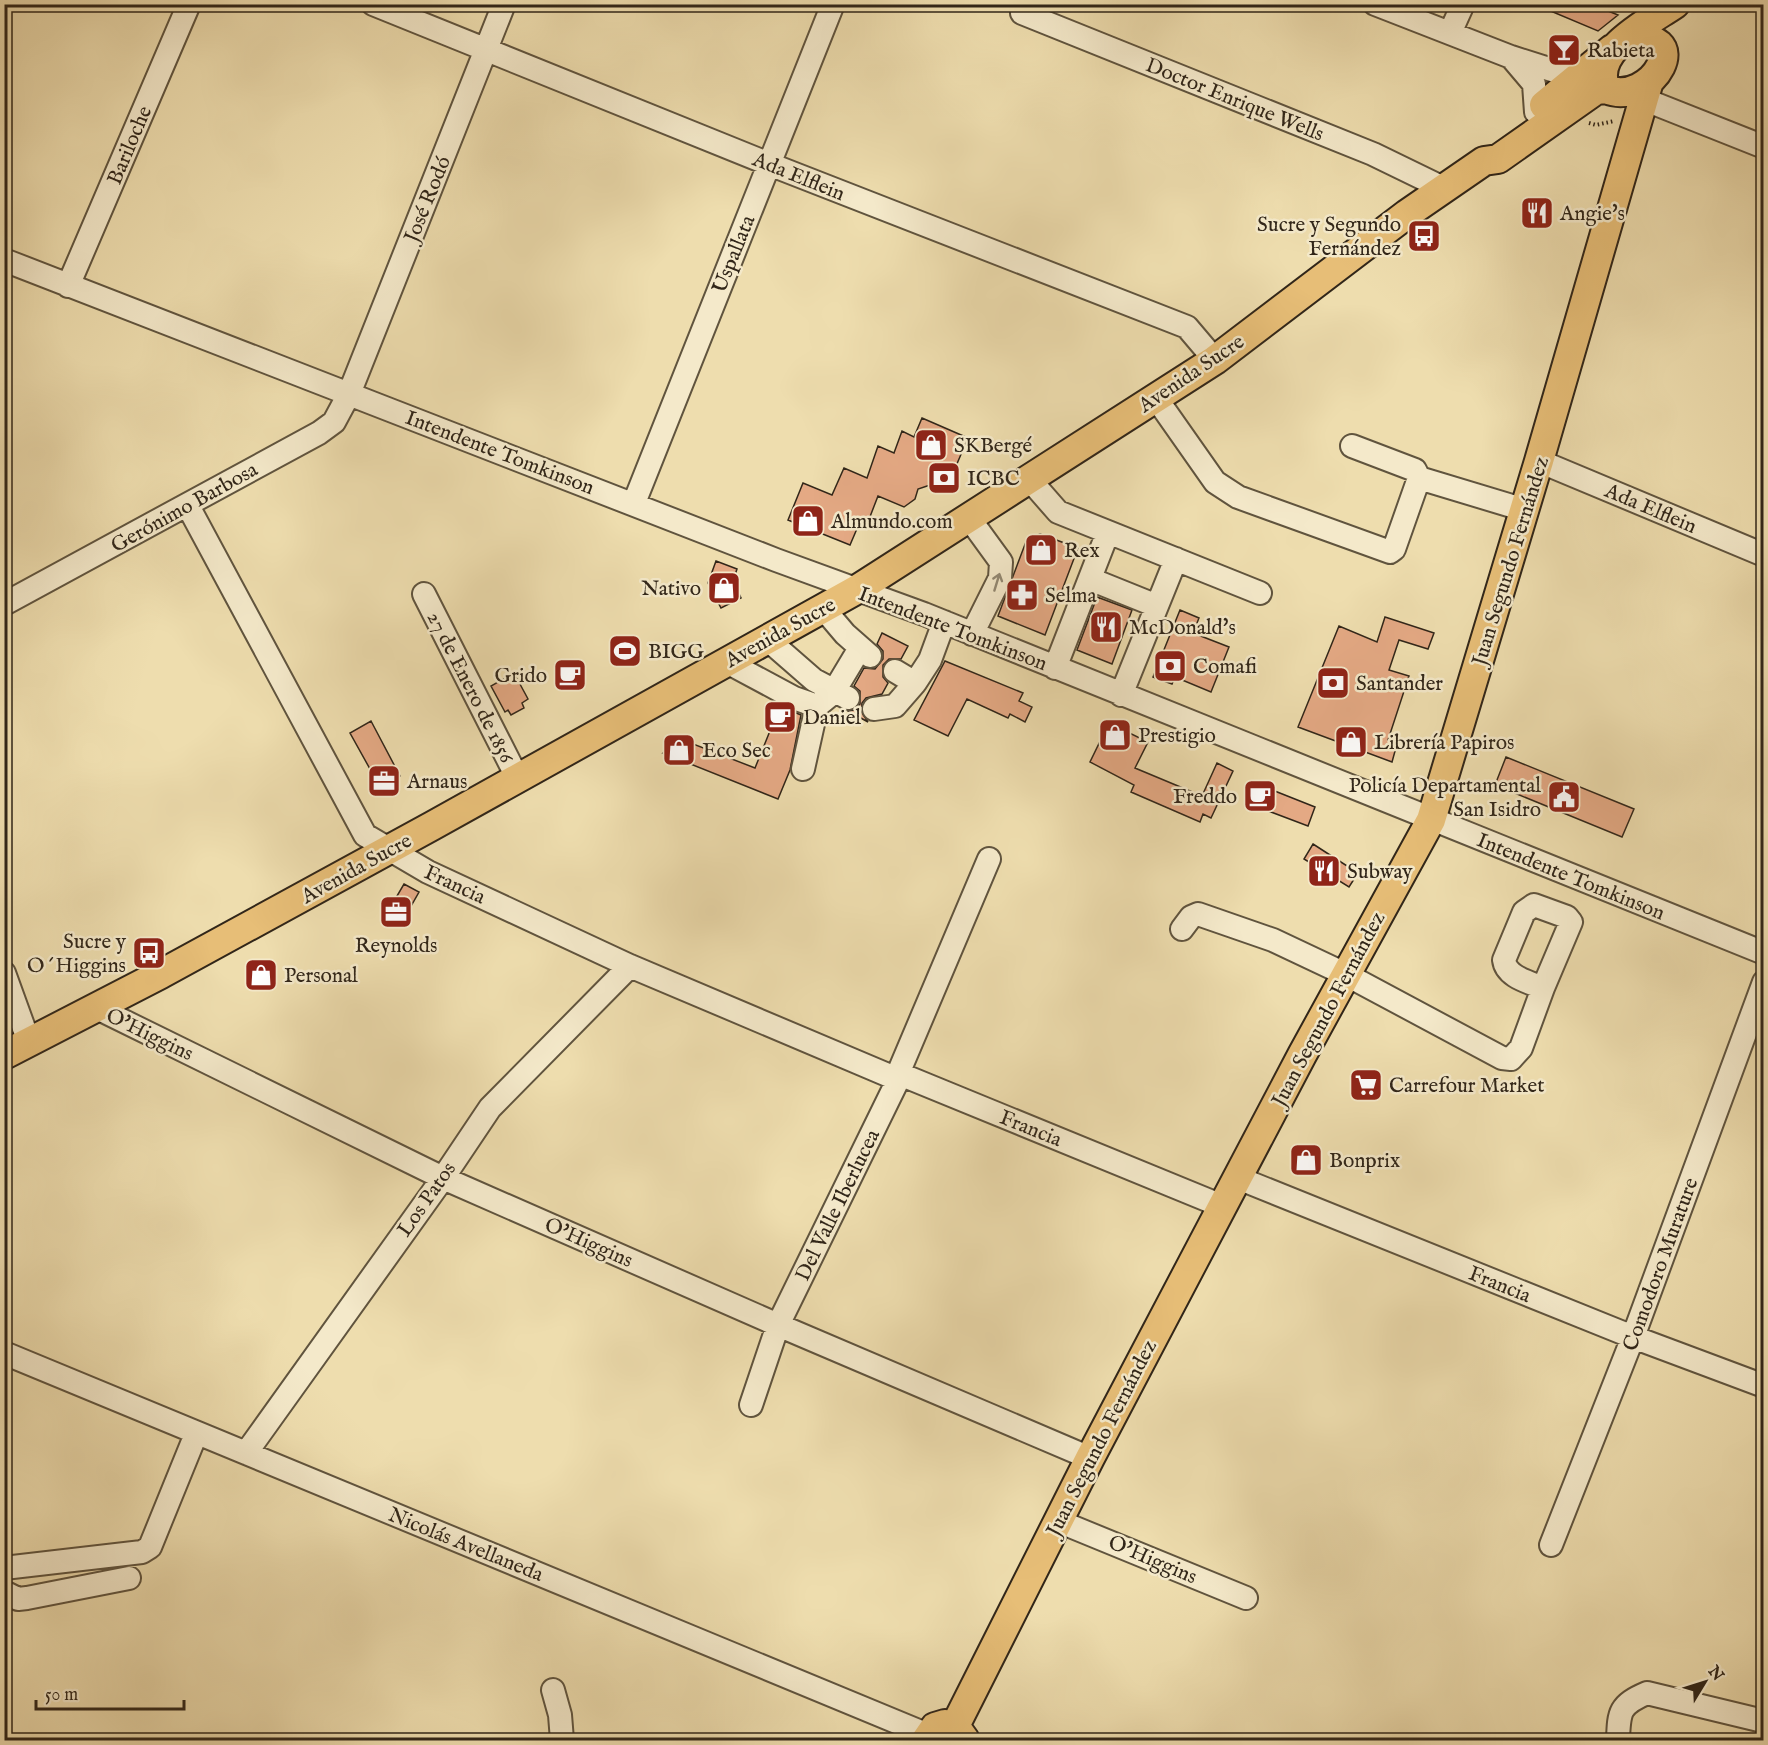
<svg xmlns="http://www.w3.org/2000/svg" width="1768" height="1745" viewBox="0 0 1768 1745" font-family="'IM FELL English',serif">
	<rect width="100%" height="100%" fill="#eeddae"/>
	<filter id="stains"><feTurbulence type="fractalNoise" baseFrequency=".00333" numOctaves="4"/><feColorMatrix values="0 0 0 0 .2 0 0 0 0 .09 0 0 0 0 .02 0 0 0 .5 -.17"/></filter>
	<radialGradient id="worn" r=".72"><stop offset=".6" stop-color="#630" stop-opacity="0"/><stop offset="1" stop-color="#630" stop-opacity=".3"/></radialGradient>
	<path fill="#e4a984" stroke="#312619" stroke-width="1.5" d="M1534,4h57l27,11 -20,16z
		M922,418l46,20 -12,28 -23,18 -15,5 -3,10 -11,8 -26,-11 -12,31 -7,-3 -9,21 -62,-25 15,-37 29,12 12,-27 23,10 11,-32 16,7 8,-22 12,6z
		M1040,534l38,14 -33,87 -47,-19 29,-77z
		M716,561l21,8 -4,12 8,17 -20,10 -13,-25z
		M1097,597l35,13 -20,54 -35,-14z
		M1180,610l19,8 -6,15 36,14 -18,45 -36,-15 -3,7 -19,-7z
		M1385,617l49,16 -6,16 -29,-9 -10,30 20,6 -21,64 9,4 -5,18 -94,-35 41,-101 38,16z
		M882,633l26,13 -7,13h-12l-6,6v12l5,6 -6,11 -16,4 -4,5 -1,8 7,11 -20,-11 7,-1 5,-6v-13l-6,-5 10,-18 11,1 8,-10v-8l-6,-7z
		M945,661l78,32 -4,8 13,6 -7,15 -15,-8 -2,4 -41,-19 -19,37 -34,-16z
		M514,673l14,26 -6,4 2,5 -13,7 -3,-5 -3,2 -14,-26z
		M780,706l21,9 -11,55 -12,29 -115,-46 20,-13 72,28z
		M371,721l29,55 -20,11 -30,-54z
		M1109,723l39,19 -13,26 67,28 15,-33 16,8 -22,47 -8,-4 -3,8 -69,-30 3,-7 -44,-23z
		M1506,757l128,52 -12,28 -127,-52z
		M1257,784l58,23 -7,19 -58,-22z
		M1313,844l45,29 -9,14 -45,-28z
		M404,884l15,8 -17,30 -15,-9z"/>
	<g fill="none" stroke-linecap="round" stroke-linejoin="round">
		<defs>
			<path id="minor" d="M373,4l396,160 418,163 28,33
				M1375,4l136,53 66,21
				M1022,13l351,141 72,35
				M1450,33l13,-29
				M1512,58l22,26 2,28
				M1628,93l136,54
				M4,260l772,300 148,54 840,339
				M68,286l121,-282
				M1156,398l59,84 23,15 152,55 4,-3 25,-71 106,32
				M1352,446l63,24 4,8
				M1539,461l225,94
				M1030,480l28,32 202,81
				M634,503l199,-499
				M188,506l177,329 63,37 202,94 260,110
				M969,518l32,44 -1,16 -28,56
				M1090,579l67,27
				M424,594l94,185
				M4,604l315,-171 15,-11 15,-28 155,-390
				M823,608l22,26 25,22
				M767,639l47,41 34,18
				M727,662l67,36 23,8 16,-13 27,-45
				M1055,668l53,-136
				M895,671l20,12 15,-23 14,-38
				M1121,695l55,-136
				M874,709l21,-3 20,-23
				M803,769l14,-63
				M1182,929l9,-12 7,-3 75,26 72,34 157,84 9,1 10,-11 22,-60 28,-66 -4,-5 -33,-12 -10,7 -20,48c2,17 25,22 39,28
				M4,973l25,69
				M97,1008l346,170 335,147 312,133
				M900,1069l89,-210
				M907,1077l315,129
				M1238,1178l395,159 131,49
				M4,1353l924,382
				M751,1405l27,-80 118,-241
				M246,1453l197,-275 47,-70 140,-142
				M1058,1521l188,77
				M1551,1545l82,-208 131,-355
				M4,1568l138,-16 8,-5 46,-113
				M4,1592l14,7 9,-1 102,-20
				M553,1690l7,25 2,25
				M1618,1740c1,-28 1,-35 29,-47l112,27"/>
			<path id="major" d="M1622,41c79,-16 29,68 -16,48 -18,-38 43,-67 69,-85
				M1544,105l68,-56
				M4,1055l157,-81 271,-148 424,-236 359,-230 192,-146 77,-53 14,-2 98,-69 10,-1
				M955,1726l135,-268 212,-403 129,-235 108,-359 110,-380
				M926,1740l9,-13 10,-3 10,2 10,14"/>
		</defs>
		<use href="#minor" stroke="#60543e" stroke-width="26"/>
		<use href="#major" stroke="#312619" stroke-width="32"/>
		<path stroke="#312619" stroke-width="4" stroke-dasharray="1.5 3" stroke-linecap="butt" d="M1589,123l7,2 18,-4"/>
		<use href="#minor" stroke="#f4e9ca" stroke-width="22"/>
		<use href="#major" stroke="#e7be77" stroke-width="28"/>
	</g>
	<defs><path id="oneway-shaft" d="M-6 0H5M1.5-3L5.5 0L1.5 3" fill="none" stroke-width="1.6" stroke-linecap="round" stroke-linejoin="round" transform="scale(1.5)"/></defs>
	<use stroke="#928872" href="#oneway-shaft" transform="translate(997 582) rotate(-73)"/>
	<defs>
		<symbol id="bar-square" viewBox="-11 -11 22 22"><rect x="-9" y="-9" width="18" height="18" rx="4" fill="#8f2418" stroke="#f4e9ca"/><path d="M-6-5H6L.8 .8V4.5H3.5V6h-7V4.5H-.8V.8Z" fill="#fff"/></symbol>
		<symbol id="restaurant-square" viewBox="-11 -11 22 22"><rect x="-9" y="-9" width="18" height="18" rx="4" fill="#8f2418" stroke="#f4e9ca"/><path d="M-5-6h1v4h1v-4h1v4h1v-4h1v5L-1.5 .5V6h-2V.5L-5-1ZM5-6V6H3V1.5H1.5Q1.5-4 5-6Z" fill="#fff"/></symbol>
		<symbol id="bus-square" viewBox="-11 -11 22 22"><rect x="-9" y="-9" width="18" height="18" rx="4" fill="#8f2418" stroke="#f4e9ca"/><path d="M-5-6H5V4H4V6H2V4H-2V6H-4V4H-5ZM-3.5-4V0h7V-4ZM-3.5 1.2v1.5H-2V1.2ZM2 1.2v1.5H3.5V1.2Z" fill="#fff"/></symbol>
		<symbol id="shop-square" viewBox="-11 -11 22 22"><rect x="-9" y="-9" width="18" height="18" rx="4" fill="#8f2418" stroke="#f4e9ca"/><path d="M-5-2.5h2.3a2.7 3.5 0 0 1 5.4 0H5L5.5 6h-11ZM-1.5-2.5h3a1.5 2.3 0 0 0-3 0Z" fill="#fff"/></symbol>
		<symbol id="bank-square" viewBox="-11 -11 22 22"><rect x="-9" y="-9" width="18" height="18" rx="4" fill="#8f2418" stroke="#f4e9ca"/><path d="M-6-4H6V4H-6ZM0-2.3a2.3 2.3 0 1 0 0 4.6a2.3 2.3 0 1 0 0-4.6Z" fill="#fff"/></symbol>
		<symbol id="pharmacy-square" viewBox="-11 -11 22 22"><rect x="-9" y="-9" width="18" height="18" rx="4" fill="#8f2418" stroke="#f4e9ca"/><path d="M-2-6h4v4h4v4h-4v4h-4v-4h-4v-4h4Z" fill="#fff"/></symbol>
		<symbol id="stadium-square" viewBox="-11 -11 22 22"><rect x="-9" y="-9" width="18" height="18" rx="4" fill="#8f2418" stroke="#f4e9ca"/><path d="M0-5a6.5 5 0 1 0 0 10a6.5 5 0 1 0 0-10ZM-3.5-1.8h7v3.6h-7Z" fill="#fff"/></symbol>
		<symbol id="cafe-square" viewBox="-11 -11 22 22"><rect x="-9" y="-9" width="18" height="18" rx="4" fill="#8f2418" stroke="#f4e9ca"/><path d="M-5.5-4.5H6V0H3Q3 3.5 0 3.5H-2.5Q-5.5 3.5-5.5 0ZM3-3.2v2h1.7v-2ZM-6 4.5H4V6H-6Z" fill="#fff"/></symbol>
		<symbol id="office-square" viewBox="-11 -11 22 22"><rect x="-9" y="-9" width="18" height="18" rx="4" fill="#8f2418" stroke="#f4e9ca"/><path d="M-6-3h4V-5.5h4V-3h4V5H-6ZM-1-4.5V-3h2v-1.5ZM-6 0V1H6V0Z" fill="#fff"/></symbol>
		<symbol id="civic-square" viewBox="-11 -11 22 22"><rect x="-9" y="-9" width="18" height="18" rx="4" fill="#8f2418" stroke="#f4e9ca"/><path d="M-.6-6.5H3V-4.5H.6V-3L4-1V1h2V6H-6V1h2V-1L-.6-3ZM-1.2 2.5V6h2.4V2.5Z" fill="#fff"/></symbol>
		<symbol id="supermarket-square" viewBox="-11 -11 22 22"><rect x="-9" y="-9" width="18" height="18" rx="4" fill="#8f2418" stroke="#f4e9ca"/><path d="M-6-5.5h2.5l.6 2H6L4.5 2H-2.5L-4.4-4H-6ZM-1.5 3.2a1.3 1.3 0 1 0 .1 0ZM3 3.2a1.3 1.3 0 1 0 .1 0Z" fill="#fff"/></symbol>
	</defs>
	<g fill-rule="evenodd">
		<use href="#bar-square" x="1545" y="31" width="38" height="38"/>
		<use href="#restaurant-square" x="1518" y="194" width="38" height="38"/>
		<use href="#bus-square" x="1405" y="217" width="38" height="38"/>
		<use href="#shop-square" x="912" y="426" width="38" height="38"/>
		<use href="#bank-square" x="925" y="459" width="38" height="38"/>
		<use href="#shop-square" x="789" y="502" width="38" height="38"/>
		<use href="#shop-square" x="1022" y="531" width="38" height="38"/>
		<use href="#shop-square" x="705" y="569" width="38" height="38"/>
		<use href="#pharmacy-square" x="1003" y="576" width="38" height="38"/>
		<use href="#restaurant-square" x="1087" y="608" width="38" height="38"/>
		<use href="#stadium-square" x="606" y="632" width="38" height="38"/>
		<use href="#bank-square" x="1151" y="647" width="38" height="38"/>
		<use href="#cafe-square" x="551" y="656" width="38" height="38"/>
		<use href="#bank-square" x="1314" y="664" width="38" height="38"/>
		<use href="#cafe-square" x="761" y="698" width="38" height="38"/>
		<use href="#shop-square" x="1096" y="716" width="38" height="38"/>
		<use href="#shop-square" x="1332" y="723" width="38" height="38"/>
		<use href="#shop-square" x="660" y="731" width="38" height="38"/>
		<use href="#office-square" x="365" y="762" width="38" height="38"/>
		<use href="#cafe-square" x="1241" y="777" width="38" height="38"/>
		<use href="#civic-square" x="1545" y="778" width="38" height="38"/>
		<use href="#restaurant-square" x="1305" y="852" width="38" height="38"/>
		<use href="#office-square" x="377" y="893" width="38" height="38"/>
		<use href="#bus-square" x="130" y="934" width="38" height="38"/>
		<use href="#shop-square" x="242" y="956" width="38" height="38"/>
		<use href="#supermarket-square" x="1347" y="1066" width="38" height="38"/>
		<use href="#shop-square" x="1287" y="1141" width="38" height="38"/>
	</g>
	<g text-anchor="middle" stroke-width="5" stroke-linejoin="round" paint-order="stroke">
		<g font-size="21" fill="#312619" stroke="#f4e9ca" text-anchor="start">
			<text x="1587" y="57">Rabieta</text>
			<text x="1560" y="220">Angie's</text>
			<text x="1401" y="231" text-anchor="end">Sucre y Segundo<tspan x="1401" dy="24">Fernández</tspan></text>
			<text x="954" y="452">SKBergé</text>
			<text x="967" y="485">ICBC</text>
			<text x="831" y="528">Almundo.com</text>
			<text x="1064" y="557">Rex</text>
			<text x="701" y="595" text-anchor="end">Nativo</text>
			<text x="1045" y="602">Selma</text>
			<text x="1129" y="634">McDonald's</text>
			<text x="648" y="658">BIGG</text>
			<text x="1193" y="673">Comafi</text>
			<text x="547" y="682" text-anchor="end">Grido</text>
			<text x="1356" y="690">Santander</text>
			<text x="803" y="724">Daniel</text>
			<text x="1138" y="742">Prestigio</text>
			<text x="1374" y="749">Librería Papiros</text>
			<text x="702" y="757">Eco Sec</text>
			<text x="407" y="788">Arnaus</text>
			<text x="1541" y="792" text-anchor="end">Policía Departamental<tspan x="1541" dy="24">San Isidro</tspan></text>
			<text x="1237" y="803" text-anchor="end">Freddo</text>
			<text x="1347" y="878">Subway</text>
			<text x="126" y="948" text-anchor="end">Sucre y<tspan x="126" dy="24">O´Higgins</tspan></text>
			<text x="396" y="952" text-anchor="middle">Reynolds</text>
			<text x="284" y="982">Personal</text>
			<text x="1389" y="1092">Carrefour Market</text>
			<text x="1329" y="1167">Bonprix</text>
		</g>
		<g font-size="21" fill="#312619" stroke="#f4e9ca">
			<text transform="translate(1235 99) rotate(22)" y="7">Doctor Enrique Wells</text>
			<text transform="translate(129 145) rotate(-67)" y="7">Bariloche</text>
			<text transform="translate(799 176) rotate(22)" y="7">Ada Elflein</text>
			<text transform="translate(427 199) rotate(-68)" y="7">José Rodó</text>
			<text transform="translate(733 254) rotate(-68)" y="7">Uspallata</text>
			<text transform="translate(1191 373) rotate(-34)" y="7">Avenida Sucre</text>
			<text transform="translate(500 452) rotate(21)" y="7">Intendente Tomkinson</text>
			<text transform="translate(184 507) rotate(-29)" y="7">Gerónimo Barbosa</text>
			<text transform="translate(1651 508) rotate(23)" y="7">Ada Elflein</text>
			<text transform="translate(1510 561) rotate(-73)" y="7">Juan Segundo Fernández</text>
			<text transform="translate(953 628) rotate(21)" y="7">Intendente Tomkinson</text>
			<text transform="translate(780 632) rotate(-29)" y="7">Avenida Sucre</text>
			<text transform="translate(471 687) rotate(63)" y="7">27 de Enero de 1856</text>
			<text transform="translate(356 868) rotate(-29)" y="7">Avenida Sucre</text>
			<text transform="translate(1571 876) rotate(22)" y="7">Intendente Tomkinson</text>
			<text transform="translate(455 884) rotate(25)" y="7">Francia</text>
			<text transform="translate(1328 1009) rotate(-62)" y="7">Juan Segundo Fernández</text>
			<text transform="translate(150 1034) rotate(26)" y="7">O'Higgins</text>
			<text transform="translate(1031 1128) rotate(22)" y="7">Francia</text>
			<text transform="translate(426 1199) rotate(-55)" y="7">Los Patos</text>
			<text transform="translate(837 1205) rotate(-64)" y="7">Del Valle Iberlucea</text>
			<text transform="translate(589 1242) rotate(24)" y="7">O'Higgins</text>
			<text transform="translate(1660 1264) rotate(-70)" y="7">Comodoro Murature</text>
			<text transform="translate(1500 1284) rotate(22)" y="7">Francia</text>
			<text transform="translate(1101 1438) rotate(-63)" y="7">Juan Segundo Fernández</text>
			<text transform="translate(466 1544) rotate(22)" y="7">Nicolás Avellaneda</text>
			<text transform="translate(1153 1559) rotate(23)" y="7">O'Higgins</text>
		</g>
	</g>
	<rect width="1768" height="1745" fill="none" stroke="#eeddae" stroke-width="24"/>
	<rect x="6" y="6" width="1756" height="1733" fill="none" stroke="#312619" stroke-width="3"/>
	<rect x="12" y="12" width="1744" height="1721" fill="none" stroke="#312619" stroke-width="1.5"/>
	<g transform="translate(1705 1682) rotate(52)" stroke="#f4e9ca" stroke-width="4.5" paint-order="stroke">
	<path d="M0-4.5L10 22L0 15L-10 22Z" fill="#312619"/>
	<text y="-9" font-size="16" font-weight="bold" text-anchor="middle" fill="#312619">N</text>
	</g>
	<path d="M36 1700v9h148v-9" fill="none" stroke="#312619" stroke-width="3"/>
	<text x="45" y="1700" font-size="18" fill="#312619" stroke="#f4e9ca" stroke-width="4.5" paint-order="stroke">50 m</text>
	<rect width="100%" height="100%" filter="url(#stains)"/>
	<rect width="100%" height="100%" fill="url(#worn)"/>
</svg>
